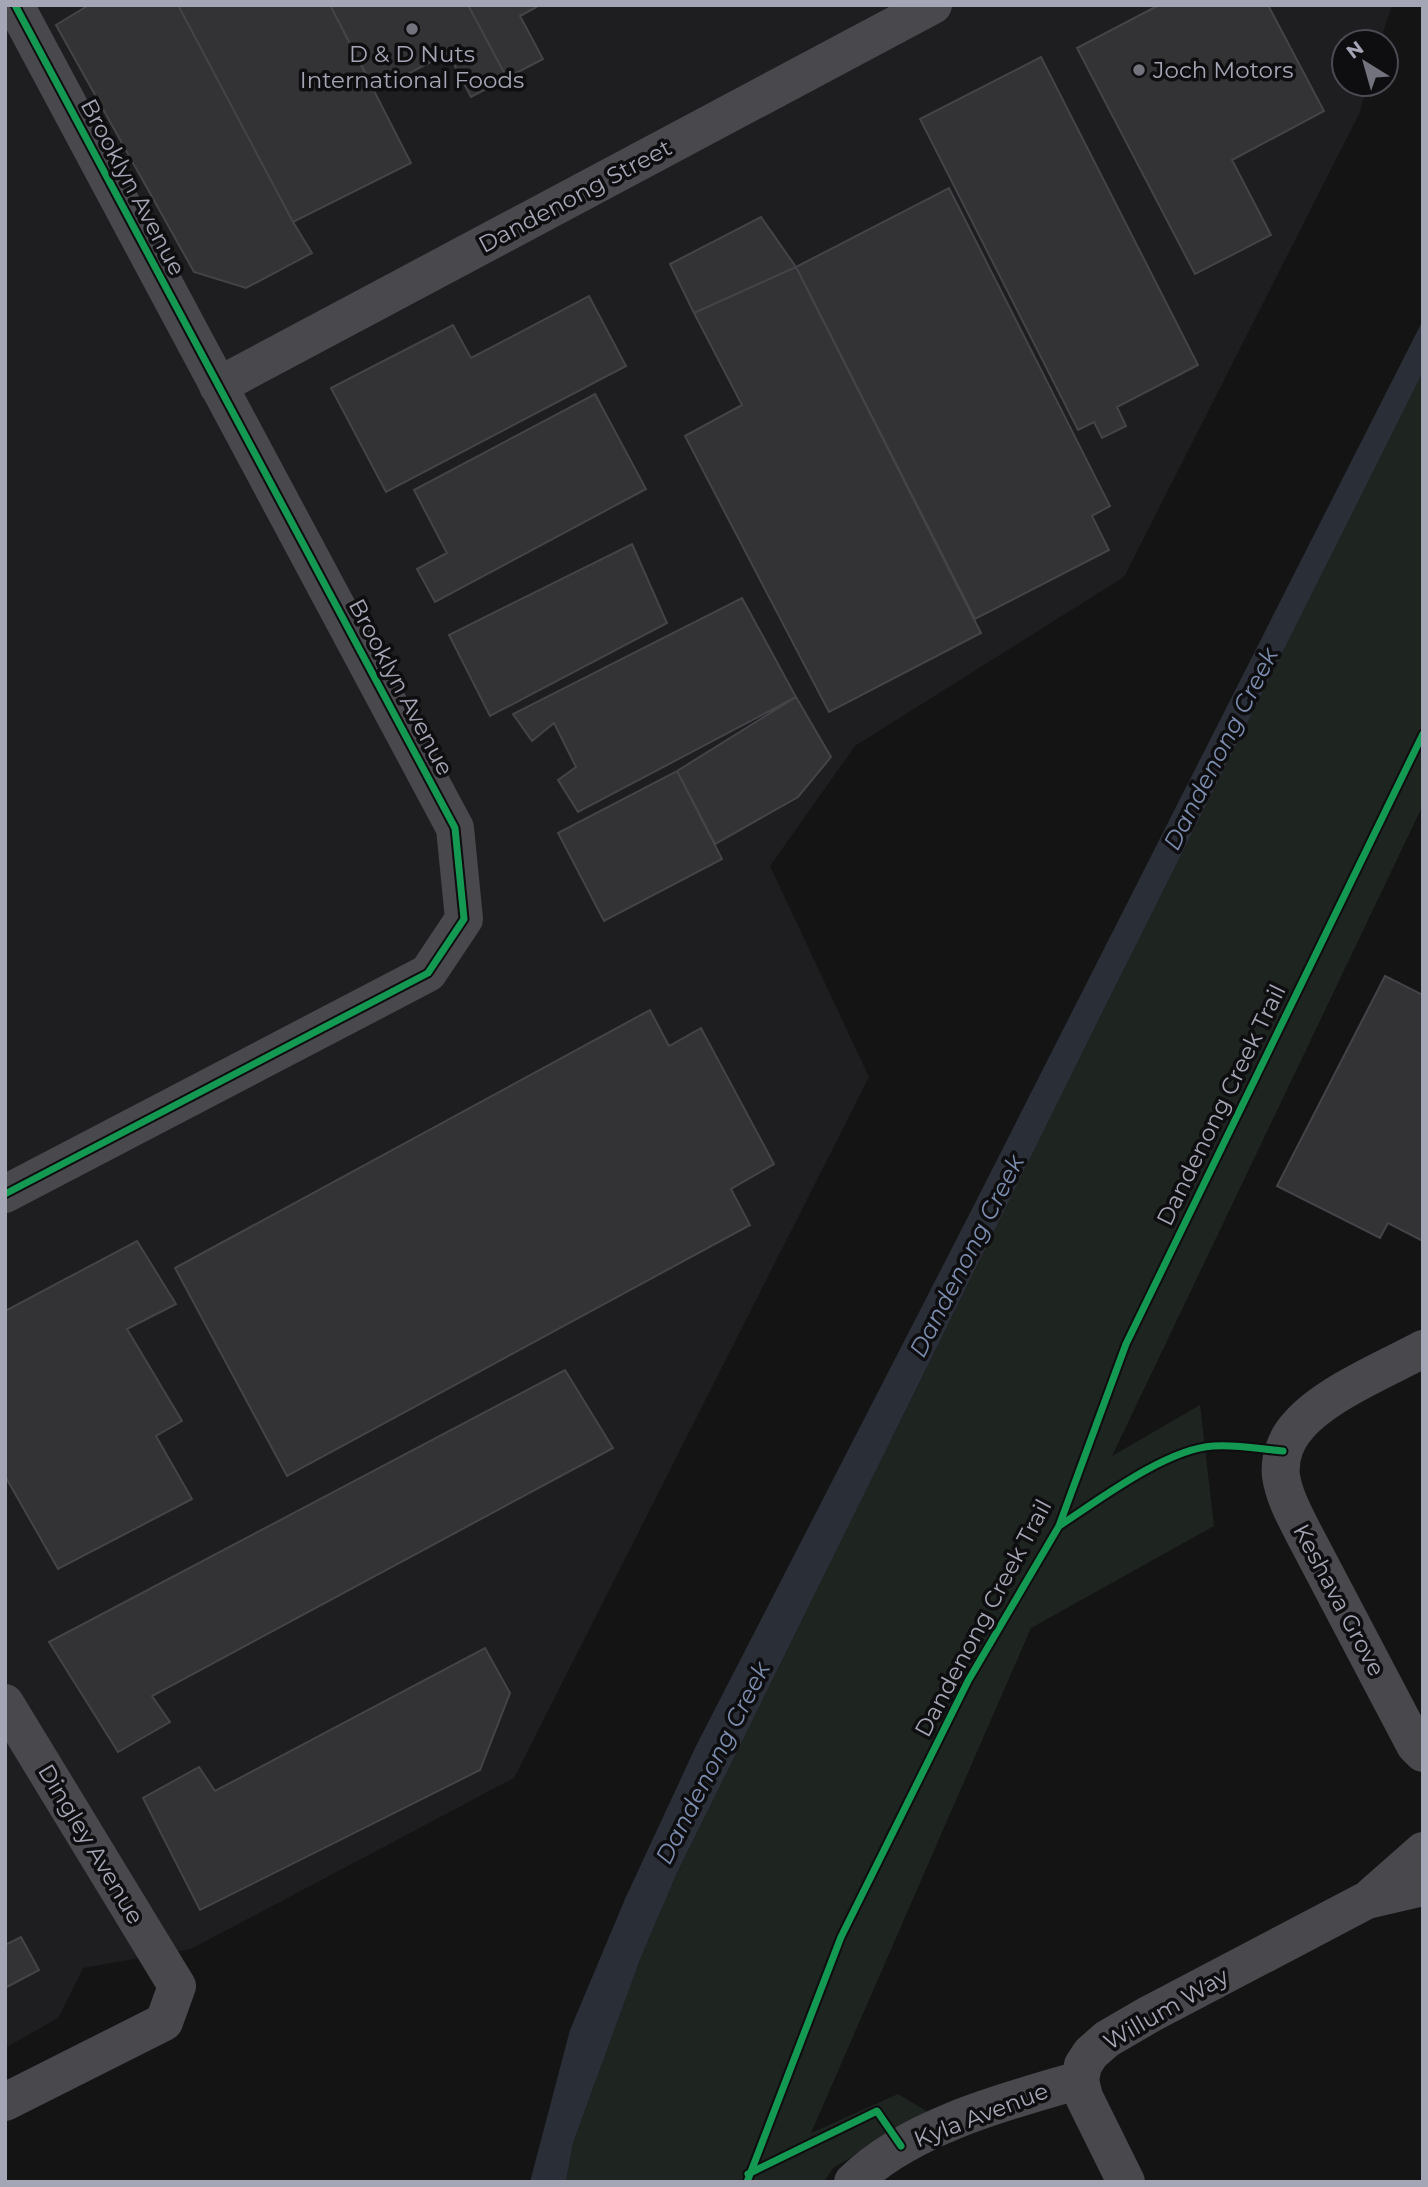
<svg xmlns="http://www.w3.org/2000/svg" width="1428" height="2187" viewBox="0 0 1428 2187" font-family="Montserrat,sans-serif">
	<rect width="100%" height="100%" fill="#141414"/>
	<path fill="#1e1e20" d="M5,5h1387l-12,37h-36v42h24l-9,30 -235,463 -269,169 -85,120 99,211 -355,701 -323,171 -108,19 -25,50 -53,30z"/>
	<path fill="#1e2420" d="M1423,372v433l-311,651 88,-51 14,121 -183,102 -220,505 87,-39 30,18 -95,56 -9,14h-258l7,-39 68,-186 36,-84 423,-856z"/>
	<path fill="#2a2e37" d="M1423,320v52l-323,645 -423,856 -36,84 -68,186 -7,39h-36l40,-152 55,-131 71,-153 273,-531z"/>
	<path fill="#333335" stroke="#444348" stroke-width="2" d="M89,5h89l115,217 19,31 -66,35 -52,-16 -138,-247z
		M178,5h152l81,158 -118,59z
		M330,5h138l39,73 -36,19 -23,-44 -73,38z
		M468,5h72l-20,11 23,43 -36,19z
		M1159,5h109l56,106 -92,49 39,75 -76,39 -118,-226z
		M1041,57l157,308 -81,42 9,19 -24,12 -8,-16 -16,8 -158,-311z
		M949,188l161,318 -18,10 17,34 -134,69 -179,-352z
		M761,217l35,50 -102,46 -24,-49z
		M796,267l185,366 -152,79 -144,-276 57,-31 -48,-92z
		M589,296l37,70 -240,126 -55,-104 122,-63 18,33z
		M595,394l51,95 -211,113 -18,-33 30,-16 -33,-63z
		M632,544l35,79 -177,93 -41,-81z
		M742,598l54,99 -218,115 -20,-32 18,-13 -22,-44 -22,18 -19,-27z
		M796,697l35,60 -33,40 -83,47 -38,-73z
		M677,771l45,88 -118,62 -46,-88z
		M1385,976l38,19v246l-35,-18 -8,15 -103,-52z
		M650,1010l19,36 32,-18 73,136 -43,25 19,36 -463,251 -112,-208z
		M137,1241l39,63 -49,25 55,92 -26,15 36,63 -134,70 -53,-93v-165z
		M565,1370l48,78 -461,248 18,26 -52,30 -69,-110z
		M485,1648l25,45 -30,77 -280,140 -57,-112 56,-31 16,24z
		M21,1937l18,33 -34,18v-43z"/>
	<g fill="none" stroke-linecap="round" stroke-linejoin="round">
		<path stroke="#48484d" stroke-width="38" d="M218,386l715,-381
			M5,1194l423,-221 36,-54 -9,-91 -440,-823
			M1423,1349c-37,20 -98,45 -125,77 -12,13 -19,32 -17,50 3,20 13,38 22,56l112,213 8,8
			M5,1703l172,283 -13,36 -159,80
			M1372,1896l51,-45
			M853,2182c55,-55 153,-81 227,-102
			M1126,2182l-42,-85 -4,-17 3,-15 8,-12 16,-14 43,-25 217,-114 56,-13"/>
		<defs>
			<path id="cycleway" d="M5,1194l423,-221 36,-54 -9,-91 -440,-823
				M1059,1526c40,-26 107,-77 154,-80 23,-2 47,3 70,5
				M748,2174l129,-63 24,35
				M747,2182l94,-245 127,-256 91,-155 67,-182 297,-610"/>
		</defs>
		<use href="#cycleway" stroke="#0e0e10" stroke-width="11"/>
		<use href="#cycleway" stroke="#139951" stroke-width="7"/>
	</g>
	<g fill="#72737d" stroke="#0e0e10" stroke-width="2.5">
		<circle cx="412" cy="29" r="7"/>
		<circle cx="1139" cy="70" r="7"/>
	</g>
	<g text-anchor="middle" stroke-width="7" stroke-linejoin="round" paint-order="stroke">
		<g font-size="23" fill="#a5a6b5" stroke="#0e0e10">
			<text x="412" y="62">D &amp; D Nuts<tspan x="412" dy="26">International Foods</tspan></text>
			<text x="1153" y="78" text-anchor="start">Joch Motors</text>
		</g>
		<g font-size="23" fill="#a5a6b5" stroke="#0e0e10">
			<text transform="translate(133 187) rotate(62)" y="8">Brooklyn Avenue</text>
			<text transform="translate(575 196) rotate(-28)" y="8">Dandenong Street</text>
			<text transform="translate(401 687) rotate(62)" y="8">Brooklyn Avenue</text>
			<text transform="translate(1221 1105) rotate(-64)" y="8">Dandenong Creek Trail</text>
			<text transform="translate(1339 1600) rotate(62)" y="8">Keshava Grove</text>
			<text transform="translate(983 1618) rotate(-62)" y="8">Dandenong Creek Trail</text>
			<text transform="translate(91 1844) rotate(59)" y="8">Dingley Avenue</text>
			<text transform="translate(1166 2009) rotate(-30)" y="8">Willum Way</text>
			<text transform="translate(981 2115) rotate(-21)" y="8">Kyla Avenue</text>
		</g>
		<g font-size="24" font-style="italic" fill="#7c8db0" stroke="#0e0e10">
			<text transform="translate(1221 749) rotate(-63)" y="8">Dandenong Creek</text>
			<text transform="translate(967 1256) rotate(-63)" y="8">Dandenong Creek</text>
			<text transform="translate(713 1763) rotate(-63)" y="8">Dandenong Creek</text>
		</g>
	</g>
	<rect width="1428" height="2187" fill="none" stroke="#a5a6b5" stroke-width="14"/>
	<g transform="translate(1365 63) rotate(323)"><circle r="33" fill="#0e0e10" stroke="#4a4b52" stroke-width="2"/>
	<path d="M0-5L12 26L0 18L-12 26Z" fill="#72737d"/>
	<text y="-10" font-size="19" font-weight="bold" text-anchor="middle" fill="#a5a6b5">N</text>
	</g>
</svg>
